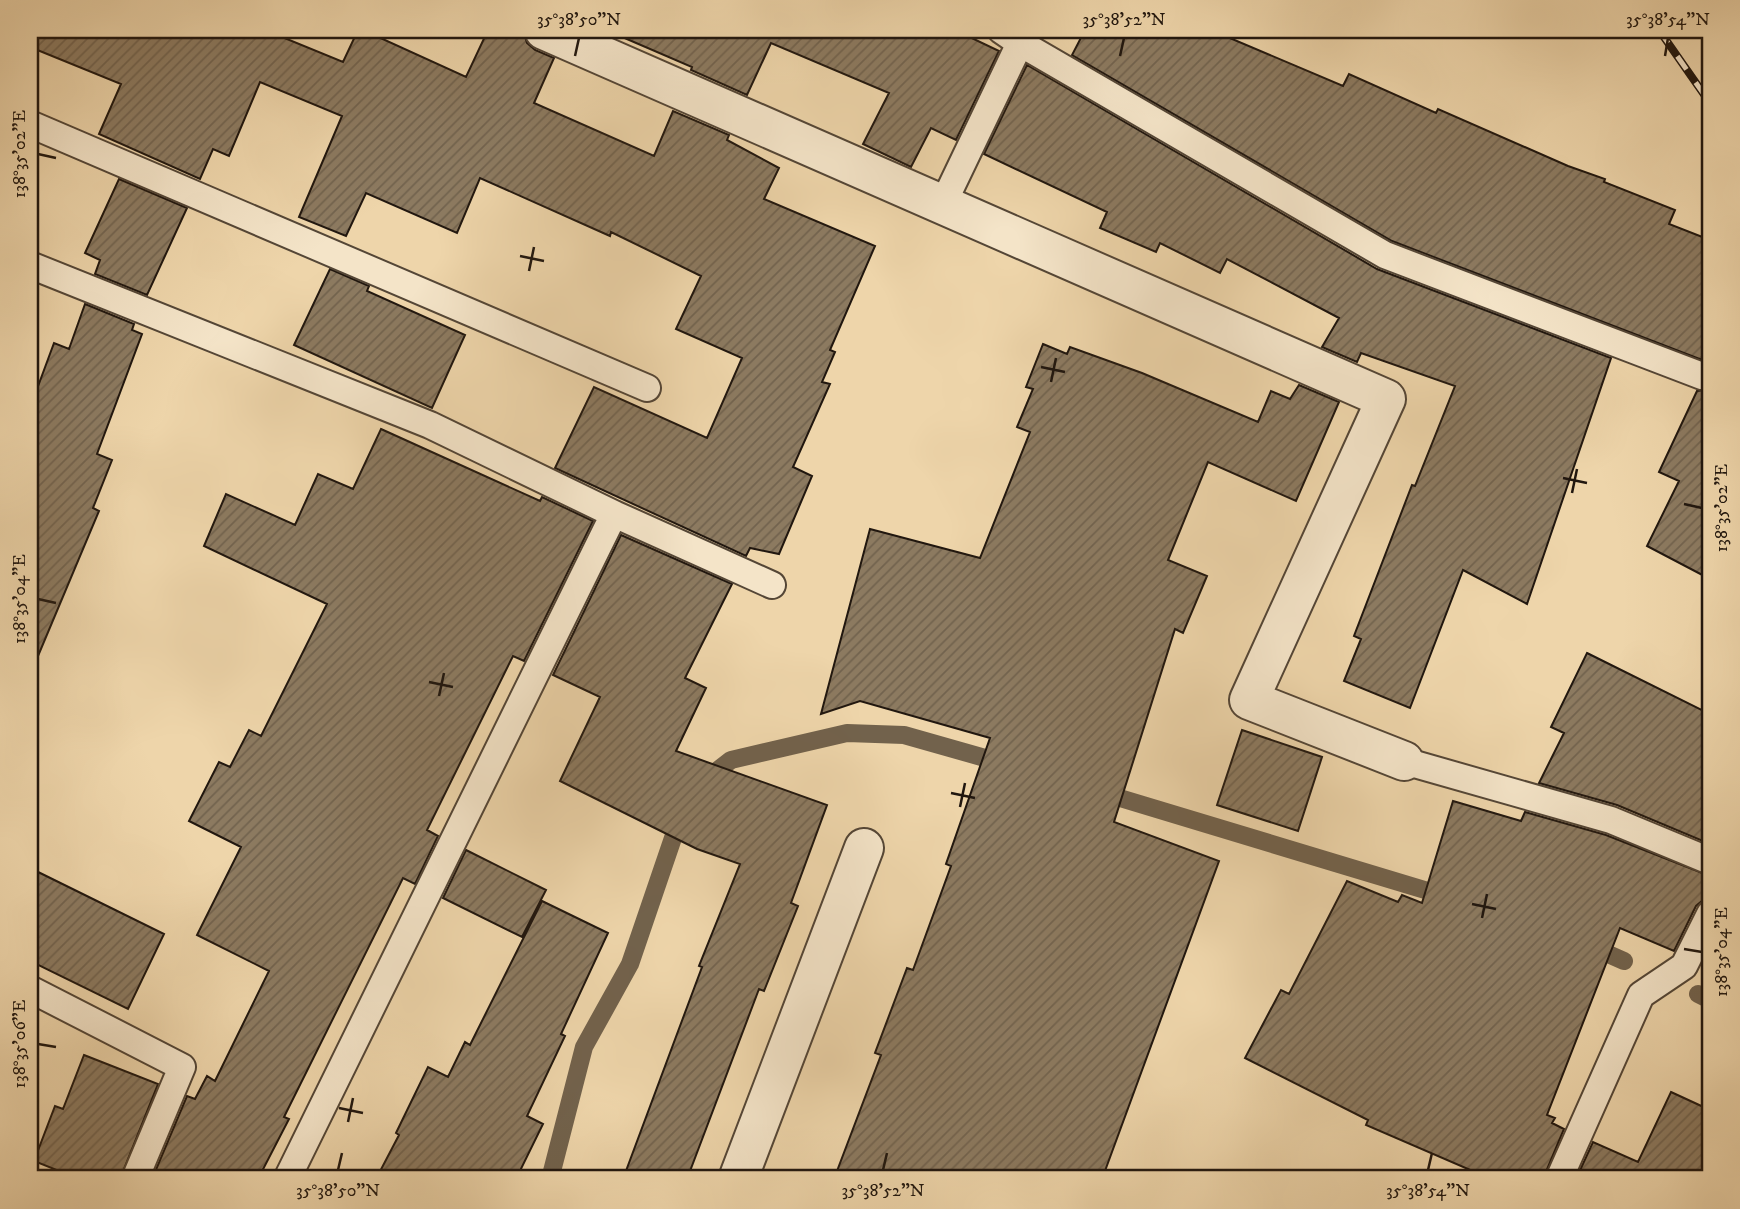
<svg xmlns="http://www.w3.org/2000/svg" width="1740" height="1209" viewBox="0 0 1740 1209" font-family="'IM FELL DW Pica',serif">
	<defs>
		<pattern id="building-hatch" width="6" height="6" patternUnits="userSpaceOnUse" patternTransform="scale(1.75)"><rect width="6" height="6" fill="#8c7a60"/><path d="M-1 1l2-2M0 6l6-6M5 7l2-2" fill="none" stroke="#72634e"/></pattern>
	</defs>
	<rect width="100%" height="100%" fill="#eed5aa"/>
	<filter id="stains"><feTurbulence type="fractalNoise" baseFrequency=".00286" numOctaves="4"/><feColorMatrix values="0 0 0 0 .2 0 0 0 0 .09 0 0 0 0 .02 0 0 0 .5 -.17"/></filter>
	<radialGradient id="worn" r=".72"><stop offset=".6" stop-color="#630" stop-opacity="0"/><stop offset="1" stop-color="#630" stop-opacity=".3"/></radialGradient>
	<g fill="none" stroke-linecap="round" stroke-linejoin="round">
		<path stroke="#72624c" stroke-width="18" d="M705,780l26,-20 116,-27 57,2 102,29
			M1100,792l348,105
			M1590,946l34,15
			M1698,994l12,6
			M550,1179l34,-132 46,-83 43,-126 12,-21"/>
	</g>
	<path fill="url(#building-hatch)" stroke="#21170f" stroke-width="2" d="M30,30h235l78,32 15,-32h5l103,47 22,-47h35l4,13 8,7 19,8 -20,45 120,53 19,-45 56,24 -2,5 52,28 -15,31 111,47 -45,104 5,2 -13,30 8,2 -37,83 19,9 -33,78 -29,-6 -4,8 -191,-88 39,-81 113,51 35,-80 -66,-29 25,-53 -90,-44 -1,4 -130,-58 -23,55 -91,-40 -20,43 -47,-19 43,-101 -82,-34 -31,74 -16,-7 -13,30 -101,-45 22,-50 -91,-37z
		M606,30h349l44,21 -43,89 -25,-12 -20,39 -48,-23 26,-51 -118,-50 -24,52 -56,-25 1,-3z
		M1085,30h126l132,56 6,-12 87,39 2,-4 130,57 37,13 -1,3 71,28 -6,14 41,16v123l-318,-122 -320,-186z
		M1027,65l350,204 234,89 -84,246 -64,-34 -53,138 -66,-27 17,-42 -7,-3 58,-151 3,1 40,-100 -94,-33 -4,9 -35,-15 17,-29 -112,-59 -7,14 -60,-30 -4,9 -56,-24 7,-16 -123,-58z
		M119,179l68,29 -40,87 -52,-21 5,-14 -15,-7z
		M330,269l39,17 -2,5 98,44 -33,73 -138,-63z
		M85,304l49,20 -2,6 10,4 -45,120 15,6 -19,48 6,3 -69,164v-267l24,-65 15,6z
		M1043,344l24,10 3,-7 72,26 116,49 13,-31 19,8 9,-14 40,17 -43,99 -88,-39 -40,98 39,16 -24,57 -8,-4 -61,193 105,39 -117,318h-268l47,-124 -6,-2 32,-85 6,2 38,-104 -5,-2 44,-126 -130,-37 -39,13 49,-185 110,29 50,-126 -13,-5 16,-38 -7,-2z
		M1710,389v190l-63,-33 32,-65 -20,-9 38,-81z
		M381,429l159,72 2,-4 51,24 -69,140 -11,-5 -86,174 11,6 -23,48 -12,-6 -119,239 5,2 -31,60h-106l35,-83 8,3 12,-23 8,5 54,-110 -72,-36 44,-88 -52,-26 30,-59 11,5 19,-37 12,6 66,-132 -123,-58 22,-52 69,31 23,-51 35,15z
		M621,535l111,49 -47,94 21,10 -30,63 151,54 -36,98 7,3 -34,85 -5,-2 -72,190h-64l79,-212 -3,-1 41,-102 -43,-15 -137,-68 40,-84 -47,-22z
		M1587,653l123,61v130l-93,-39 -78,-22 25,-50 -13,-6z
		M1242,730l80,27 -24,74 -81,-26z
		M1453,801l68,20 4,-9 81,23 104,41v22l-8,3 -6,5 -22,45 -54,-23 -73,187 8,3 -3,5 12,6 -21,50h-52l-125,-54 2,-5 -123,-62 36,-68 8,4 58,-113 51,21 4,-7 20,8z
		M466,850l80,40 -24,47 -79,-39z
		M30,868l134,66 -36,75 -98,-48z
		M542,901l66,32 -47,101 4,2 -38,80 16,8 -27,55h-140l23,-44 -3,-2 32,-66 20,10 17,-35 5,3z
		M84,1055l74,29 -38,95h-41l-45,-18 21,-55 8,3z
		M1671,1092l39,18v69h-134l17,-37 45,20z"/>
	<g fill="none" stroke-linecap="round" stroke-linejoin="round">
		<defs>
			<path id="lane" d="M1001,30l19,13 365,212 317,121
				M30,124l617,264
				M942,206l78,-163
				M30,265l400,160 184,89 158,71
				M1404,761l207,59 99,41
				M30,989l152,78 -47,112
				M287,1179l327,-665
				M1559,1179l82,-184 43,-29 26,-52"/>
			<path id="street" d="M544,30l842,369 -137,301 155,61
				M738,1179l126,-331"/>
		</defs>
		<use href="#lane" stroke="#544636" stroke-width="30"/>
		<use href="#street" stroke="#544636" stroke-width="42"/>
		<use href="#lane" stroke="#f4e4c8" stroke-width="26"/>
		<use href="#street" stroke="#f4e4c8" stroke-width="38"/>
		<defs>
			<path id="rail" d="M1659,30l51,73"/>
		</defs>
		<use href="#rail" stroke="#21170f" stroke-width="8"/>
		<use href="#rail" stroke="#f4e4c8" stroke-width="5" stroke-dasharray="16" stroke-linecap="butt"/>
	</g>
	<path fill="none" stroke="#21170f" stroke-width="2.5" d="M575,56l4,-18M1120,56l4,-18M1665,56l3,-18M38,154l18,4M520,256l24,5M529,271l5,-24M1041,367l24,5M1051,382l5,-24M1563,478l24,5M1572,493l5,-24M1684,504l18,4M38,599l18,4M429,682l24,5M439,696l5,-23M951,793l24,5M960,807l5,-24M1472,904l24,5M1482,918l5,-24M1684,949l18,3M38,1044l18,3M339,1108l24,5M348,1122l5,-24M338,1170l4,-17M883,1170l4,-17M1428,1170l4,-17"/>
	<rect width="1740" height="1209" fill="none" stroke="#eed5aa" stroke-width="77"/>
	<rect x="38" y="38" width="1664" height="1132" fill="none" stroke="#21170f" stroke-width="2.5"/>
	<g font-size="18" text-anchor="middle" fill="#21170f">
		<text x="579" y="25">35°38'50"N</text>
		<text x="1124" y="25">35°38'52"N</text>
		<text x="1668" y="25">35°38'54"N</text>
		<text transform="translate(19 154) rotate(-90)" y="6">138°35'02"E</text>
		<text transform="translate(1721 508) rotate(-90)" y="6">138°35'02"E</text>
		<text transform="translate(19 599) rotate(-90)" y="6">138°35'04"E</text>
		<text transform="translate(1721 952) rotate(-90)" y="6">138°35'04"E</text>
		<text transform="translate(19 1044) rotate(-90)" y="6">138°35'06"E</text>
		<text x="338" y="1196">35°38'50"N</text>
		<text x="883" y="1196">35°38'52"N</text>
		<text x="1428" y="1196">35°38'54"N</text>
	</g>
	<rect width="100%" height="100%" filter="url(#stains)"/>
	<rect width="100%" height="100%" fill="url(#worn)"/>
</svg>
